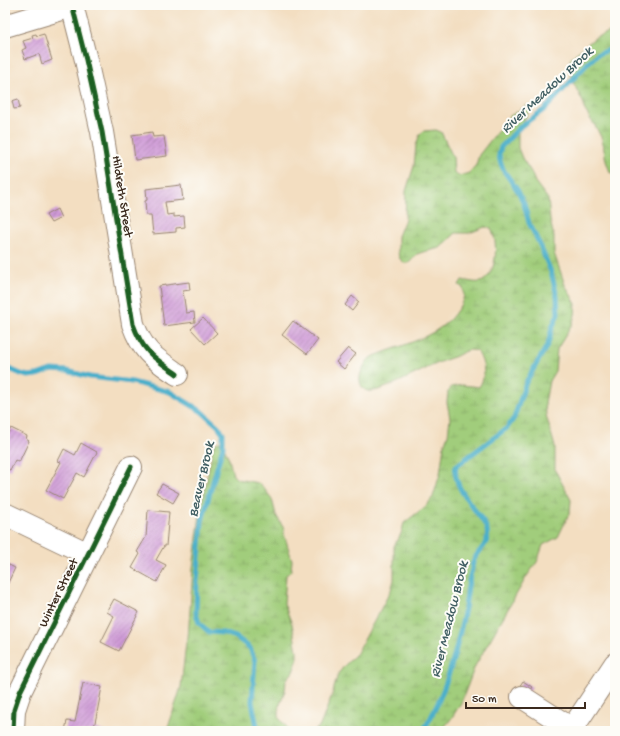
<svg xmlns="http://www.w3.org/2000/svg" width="620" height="736" viewBox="0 0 620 736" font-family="'Gochi Hand',sans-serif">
	<defs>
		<pattern id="wetland-marsh" width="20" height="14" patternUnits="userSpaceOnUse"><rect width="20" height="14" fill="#a1cd7b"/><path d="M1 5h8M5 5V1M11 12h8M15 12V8" fill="none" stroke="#8cb06a"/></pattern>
		<pattern id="building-hatch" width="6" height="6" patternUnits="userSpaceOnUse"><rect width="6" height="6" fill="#cf9ad7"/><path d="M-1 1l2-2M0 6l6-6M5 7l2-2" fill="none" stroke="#a97eae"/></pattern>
	</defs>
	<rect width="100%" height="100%" fill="#fdfcf7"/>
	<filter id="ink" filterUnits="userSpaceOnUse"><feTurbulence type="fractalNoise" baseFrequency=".025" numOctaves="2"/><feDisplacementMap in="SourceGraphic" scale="8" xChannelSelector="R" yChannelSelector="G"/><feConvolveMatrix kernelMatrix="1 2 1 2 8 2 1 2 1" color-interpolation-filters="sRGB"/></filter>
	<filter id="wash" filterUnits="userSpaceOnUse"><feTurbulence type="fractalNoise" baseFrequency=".012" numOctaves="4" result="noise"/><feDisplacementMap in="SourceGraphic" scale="16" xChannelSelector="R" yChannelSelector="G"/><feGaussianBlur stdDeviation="0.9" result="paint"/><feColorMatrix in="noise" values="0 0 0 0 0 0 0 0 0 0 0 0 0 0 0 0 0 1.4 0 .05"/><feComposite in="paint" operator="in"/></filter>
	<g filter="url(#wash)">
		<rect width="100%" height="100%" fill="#f3dec1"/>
		<path fill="url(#wetland-marsh)" stroke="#6e7c4c" d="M615,30v145l-5,-3 -4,-11 -4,-22 -5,-10 -13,-20v-5l-11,-22 -3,-11v-11l4,-5 22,-18z
			M528,105l2,4 -12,22v17l4,10 9,14 4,10 13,17 2,21 4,17v16l11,32 11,19 -1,11 -3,10 -15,24 -2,22 -6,10 -4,22 1,12 9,32v23l16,30 -1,12 -12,25 -15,8 -6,17 -10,14 -52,90 -14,37 -10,16 -10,12h-127l6,-5 12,-31 6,-21 7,-9 12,-12 34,-63 3,-10v-34l7,-12 3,-11 22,-17 7,-9 7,-23 4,-29 4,-10 2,-17 -3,-16 1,-10 3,-5 11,-2 17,2c8,-12 5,-25 -2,-36 -12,-3 -13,2 -23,6 -7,2 -14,5 -20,8 -13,5 -54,29 -66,26 -6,-1 -9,-9 -8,-14 1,-7 5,-14 10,-19 31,-14 69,-19 88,-49 5,-8 7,-12 5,-21l-4,-3 3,-5c6,1 16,4 21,1 15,-10 15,-40 8,-53l-6,-1 -16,6h-13l-16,15 -17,4 -6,2 -8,9h-5l-4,-4 -2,-6v-17l7,-17 1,-28 8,-25 2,-21 4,-11 4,-3 12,-1 5,2 12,25 1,16 5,3 10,-3 7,-8 3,-10 14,-18 17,-21z
			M219,442l4,2 6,15 4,16 4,4 21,4 4,3 10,13 4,16 8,14v5l8,26 -1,11 -5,4 -2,29 8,20 5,27v10l-4,11 -7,8 -1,11 -6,16v11l11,13h-123l14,-44 5,-44 2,-5 5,-70 8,-61 13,-63z"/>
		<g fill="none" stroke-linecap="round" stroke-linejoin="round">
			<path stroke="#4bafca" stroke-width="5" d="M5,367l16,7 7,2 9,-1 14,-5 16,1 23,6 42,5 38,10 31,19 17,15 5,7v13l-21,75 -5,60 -1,32 3,10 10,9 15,1 12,4 14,11 5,13 -3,41 6,29
				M423,731c23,-36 34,-82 42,-123 2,-14 3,-27 7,-39 0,-3 1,-7 2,-9 5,-12 16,-14 13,-30 -1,-5 -4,-9 -7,-13 -9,-13 -28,-32 -24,-51l51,-38 7,-10 12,-36 22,-38 4,-16 6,-14 -1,-18 -6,-24 -12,-29 -10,-20 -5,-19 -6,-13 -14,-20 -4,-10 -1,-7 2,-7 20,-21 24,-17 43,-46 10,-9 17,-6"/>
		</g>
		<g id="blocks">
			<path fill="url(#building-hatch)" d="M36,34l1,2 7,-2 8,26 -10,4 -3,-10 -14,5 -3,-9 4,-2 -3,-7 10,-3 -1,-3z
				M18,99l2,9 -6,1 -2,-8z
				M152,132l1,5 11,-1 3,20 -32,4 -3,-25z
				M181,185l2,15 -18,2 2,13 7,-1v3l10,-1 1,11 -9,1v4l-23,2 -2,-19h-5l-1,-14 2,-1 -1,-11z
				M57,209l4,9 -10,5 -5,-8z
				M189,282l1,8 -7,1 3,22 8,-1 1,10 -31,4 -5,-40z
				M352,296l7,6 -7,9 -7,-6z
				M203,318l14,15 -12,11 -14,-15z
				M293,321l25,19 -11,14 -25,-19z
				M348,348l8,6 -12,15 -8,-7z
				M11,428l16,8 -1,3 3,2 -10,21 -4,-2 -5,10 -5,-2v-30z
				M81,443l16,9 -13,25 -7,-4 -14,26 -17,-9 15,-28 -3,-1 6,-12 11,6z
				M162,484l17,9 -6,10 -17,-10z
				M148,510l21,2 -3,34h-2l-8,14 10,5 -9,17 -25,-14 8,-14 -3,-2 9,-15z
				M5,563l10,5 -10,21z
				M114,599l25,13 -20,39 -18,-9 13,-26 -7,-4z
				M523,681l9,6 -4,6 -9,-6z
				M83,683l19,4 -8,41 10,3h-39l2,-10 8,1z"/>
		</g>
	</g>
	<g filter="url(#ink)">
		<use href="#blocks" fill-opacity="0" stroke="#978470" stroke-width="1"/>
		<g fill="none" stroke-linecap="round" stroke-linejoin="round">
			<defs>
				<path id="minor" d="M72,5l14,55 16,72 31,192c10,28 21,34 44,50
					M5,26l67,-20
					M5,514l83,40
					M522,697l50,32 43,-65
					M13,731l1,-21 6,-18 111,-225"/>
			</defs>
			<use href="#minor" stroke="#978470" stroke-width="24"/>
			<use href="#minor" stroke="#fff" stroke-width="22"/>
			<defs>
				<path id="cycleway" d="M72,5l14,55 16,72 31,192c10,28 21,34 44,50
					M13,731l1,-21 6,-18 111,-225"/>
			</defs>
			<use href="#cycleway" stroke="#fdfcf7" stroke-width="8"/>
			<use href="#cycleway" stroke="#1b5e20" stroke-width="5"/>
		</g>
	</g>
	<g text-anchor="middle" stroke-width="4" stroke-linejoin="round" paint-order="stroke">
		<g font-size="13" fill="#3b2a1e" stroke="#fdfcf7">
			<text transform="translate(124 196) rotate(81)" y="5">Hildreth Street</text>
			<text transform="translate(57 592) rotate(-64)" y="5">Winter Street</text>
		</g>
		<g font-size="14" font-style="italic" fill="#415f63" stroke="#fdfcf7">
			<text transform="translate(546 89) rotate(-43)" y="5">River Meadow Brook</text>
			<text transform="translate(200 479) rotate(-77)" y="5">Beaver Brook</text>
			<text transform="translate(448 619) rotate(-76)" y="5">River Meadow Brook</text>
		</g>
	</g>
	<rect width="620" height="736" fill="none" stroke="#fdfcf7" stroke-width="20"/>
	<path d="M466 702v6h119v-6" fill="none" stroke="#3b2a1e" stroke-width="2"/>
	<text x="472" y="702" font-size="12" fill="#3b2a1e" stroke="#fdfcf7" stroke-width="3" paint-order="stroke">50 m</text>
</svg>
